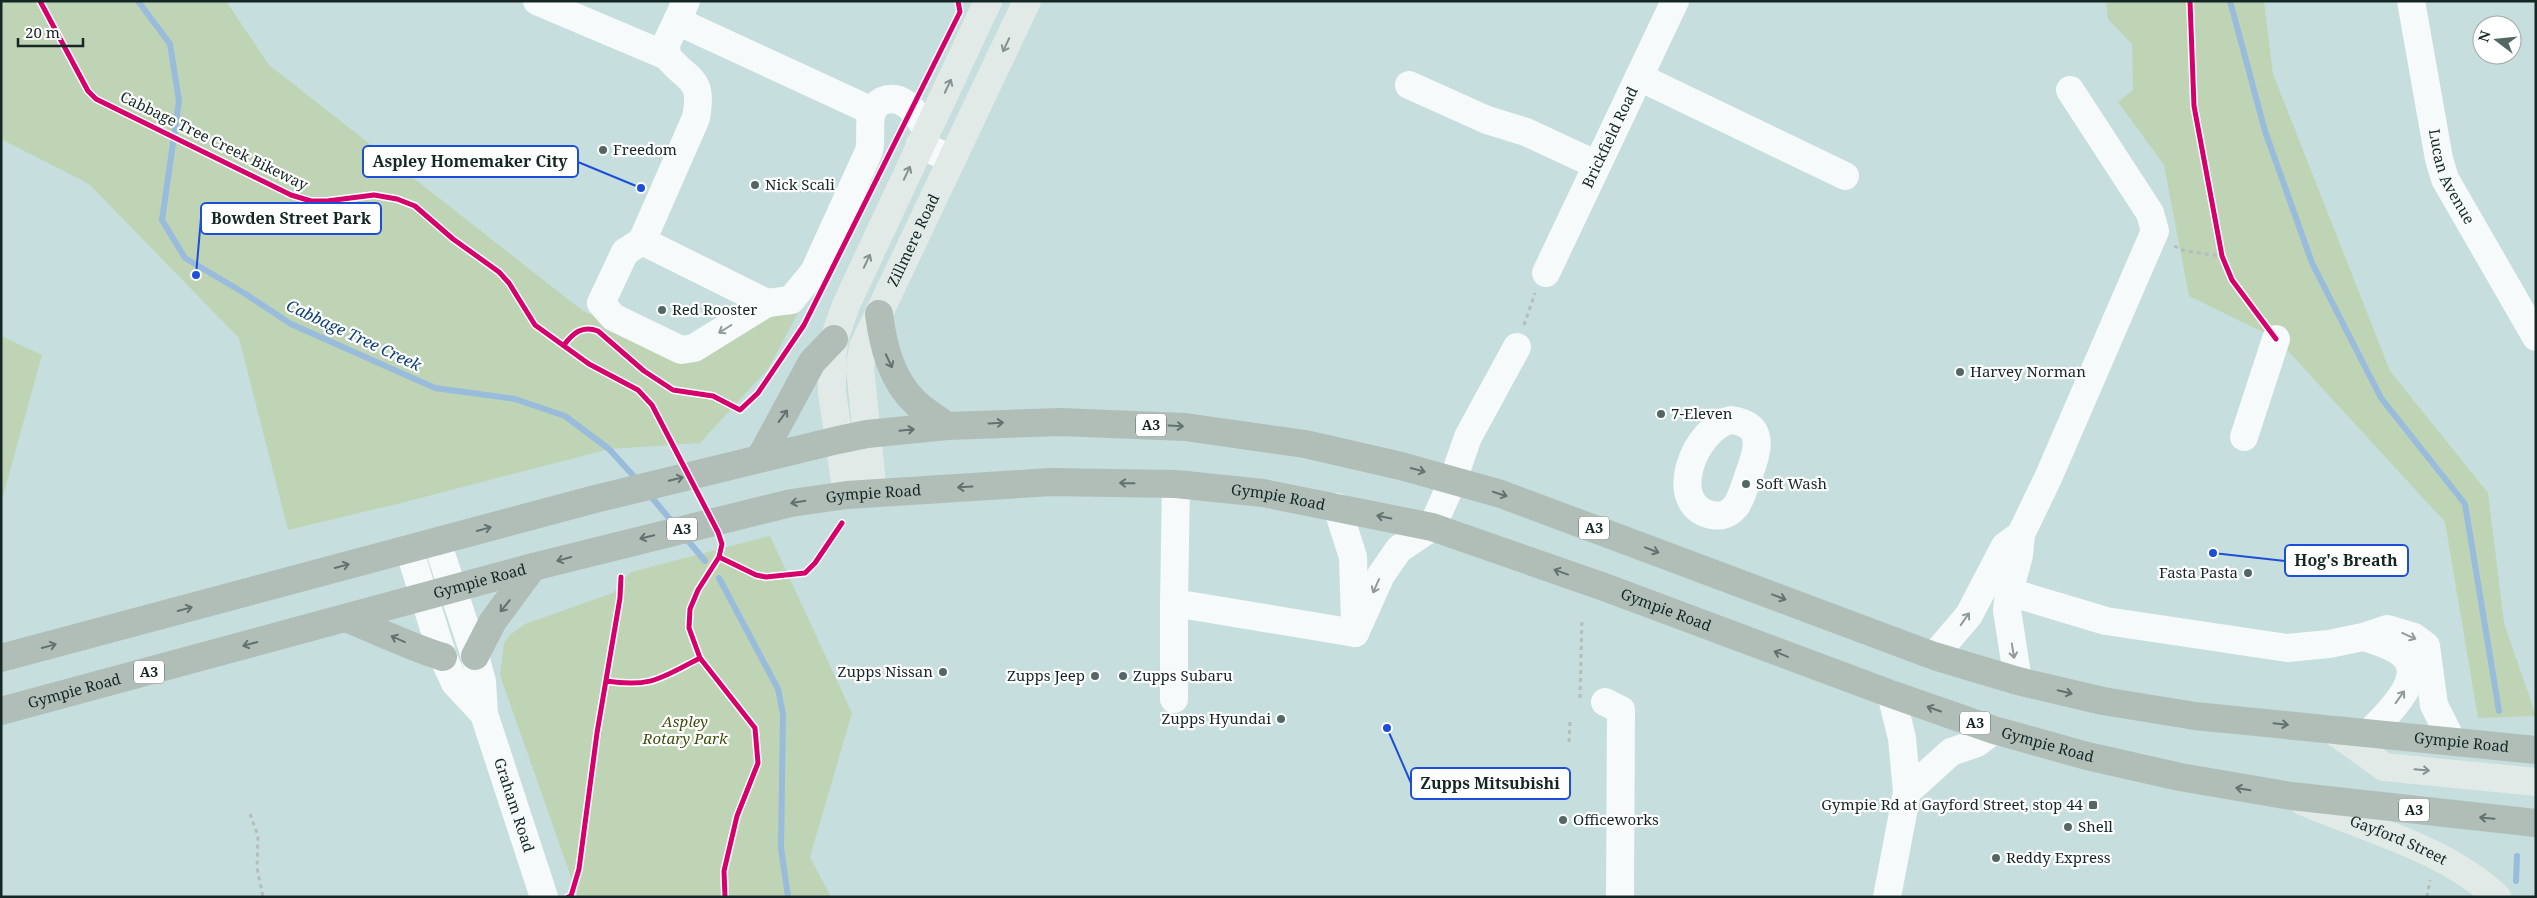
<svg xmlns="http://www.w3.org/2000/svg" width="2537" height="898" viewBox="0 0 2537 898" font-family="'Noto Serif',serif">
	<rect width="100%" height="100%" fill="#c6dedd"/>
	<path fill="#bfd4b5" d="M1,1h225l43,64 314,246 100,47 72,-38 44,-9 -31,58 -68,74 -91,6 -208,54 -113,27 -49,-192 -150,-154 -88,-45z
		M2106,1h158l9,73 117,297 98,122 16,130 32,93 -58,2 -33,-196 -168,-183 -88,-43 -25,-131 -46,-63 15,-12 -1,-46 -24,-25z
		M1,336l41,19 -41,148z
		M770,536l82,177 -42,144 21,40h-253l-78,-222 4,-32 6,-8 15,-11 88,-31 18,-21z"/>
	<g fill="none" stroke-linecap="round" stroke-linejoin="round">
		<path stroke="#99bbdc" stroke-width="6" d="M138,1l32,43 9,57 -17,119 23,38 59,35 47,31 144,64 80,11 50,17 44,33 30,33
			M2230,1l35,130 47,132 69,135 84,106 34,207
			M648,493l26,31
			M685,537l20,24
			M719,578l59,111 5,25 -2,134 7,49
			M2516,881l1,-25"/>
		<path stroke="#b5bdbd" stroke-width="3" stroke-dasharray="4 4" stroke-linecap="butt" d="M2174,246l11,5 37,5
			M1524,325l11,-32
			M1580,698l2,-80
			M1569,742l1,-20
			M250,814l8,22 -1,32 6,29
			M2427,897l3,-17"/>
		<g stroke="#f6fafa" stroke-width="28">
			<path d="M537,1l130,55"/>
			<path d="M686,1l-9,20 195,90"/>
			<path id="s1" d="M2411,1l28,158 6,20 91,158"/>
			<path d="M677,21l-11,23 1,12c20,26 37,19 29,62l-54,123 125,62 24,-3 23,-28 55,-121c3,-13 -1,-27 3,-39 2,-4 6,-9 10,-11 22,-9 35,14 45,29"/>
			<path d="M1639,77l206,99"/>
			<path d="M1409,85l78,35 39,12 71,33"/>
			<path d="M920,145l32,14"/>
			<path d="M642,241l-17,11 -24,51 12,14 68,33 13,-2 73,-45"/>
			<path id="s2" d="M1546,273l129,-272"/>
			<path d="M1731,420c35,5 27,30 18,54 -4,11 -7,23 -13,32 -7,8 -14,11 -24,9 -48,-10 -17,-88 19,-95z"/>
			<path d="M2244,437l32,-98"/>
			<path d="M1176,484l-2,119 181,30"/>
			<path d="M1337,507l16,50 2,67"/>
			<path id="s3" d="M437,542l38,114 7,26 2,32 60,183"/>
			<path d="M409,549l34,108 12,26 29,31"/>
			<path d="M2009,592l97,29 181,27 42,-4 34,-7 24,-8 27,8 12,9 8,59 18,36"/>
			<path d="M1355,633l26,-58 18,-26 33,-22 21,-47 15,-43 49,-90"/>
			<path d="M2365,637c12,5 26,8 36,16 30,23 -17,64 -33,81"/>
			<path d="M1934,656l35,-41 36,-69 11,-8"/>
			<path d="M2018,681l-11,-71 2,-18 10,-37 2,-21 27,-56 107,-247 -5,-18 -80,-123"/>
			<path d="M1174,699v-96"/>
			<path d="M1605,702l16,8 -1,187"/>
			<path d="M1907,792l44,-40 26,-9 17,-13"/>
			<path d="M1887,897l20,-105 -5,-54 -11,-44"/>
		</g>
		<g stroke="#e2eae7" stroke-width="28">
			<path id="s4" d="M873,493l-13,-125 3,-21 164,-346"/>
			<path d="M847,495l-15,-102v-30l2,-24 12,-34 142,-304"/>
			<path d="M2331,729l53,38 152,15"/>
			<path id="s5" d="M2302,801c66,29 141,46 195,96"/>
		</g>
		<g stroke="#b0beb7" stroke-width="28">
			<path d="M879,314c4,31 12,66 37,89 9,9 21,15 31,23"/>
			<path d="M760,458l52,-96 22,-23"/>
			<path d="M346,618c32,13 64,29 97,39"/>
			<path d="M475,656l18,-35 40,-54"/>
			<path id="s6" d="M1,658l594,-159 243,-59 29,-6 80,-8 114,-4 124,5 120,17 96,22 100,28 433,162 84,25 85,20 92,15 341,34"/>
			<path id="s7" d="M1,711l532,-144 258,-64 56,-8 204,-13 125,2 87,9 169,34 175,61 284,106 103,36 93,26 93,21 111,19 245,27"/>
		</g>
		<defs>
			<path id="cycleway" d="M40,1l48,90 8,8 195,96 20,6h16l47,-6 23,4 18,7 38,33 46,33 10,11 26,42 54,39 49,26 14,15 66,127 4,12 -3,13 -21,33 -8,19 -1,19 11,30 55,70 3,35 -21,53 -13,55 1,26
				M2190,1l4,105 28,150 10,24 44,59
				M564,345c9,-12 18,-20 34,-14l46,40 29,19 40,6 27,14 18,-17 46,-68 156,-313 -2,-11
				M719,557l37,18 10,2 39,-4 10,-10 27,-40
				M606,681c45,7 55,-3 94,-23
				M568,897l3,-1 8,-27 18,-136 23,-135 1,-21"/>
		</defs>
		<use href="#cycleway" stroke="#fff" stroke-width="8"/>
		<use href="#cycleway" stroke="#d6006c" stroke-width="5"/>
	</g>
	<defs><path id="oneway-shaft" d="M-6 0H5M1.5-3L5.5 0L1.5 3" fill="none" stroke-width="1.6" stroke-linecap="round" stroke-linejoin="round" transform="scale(1.25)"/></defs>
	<g stroke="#869290">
		<use href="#oneway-shaft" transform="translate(1006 45) rotate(115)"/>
		<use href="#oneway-shaft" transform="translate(948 86) rotate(-65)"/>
		<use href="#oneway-shaft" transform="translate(907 173) rotate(-65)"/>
		<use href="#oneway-shaft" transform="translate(867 261) rotate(-65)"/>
		<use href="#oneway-shaft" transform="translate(2422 770) rotate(5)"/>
	</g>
	<g stroke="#919b9a">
		<use href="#oneway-shaft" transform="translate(725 329) rotate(148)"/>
		<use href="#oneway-shaft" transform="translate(1376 586) rotate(114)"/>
		<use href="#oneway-shaft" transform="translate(1965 619) rotate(-55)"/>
		<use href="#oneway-shaft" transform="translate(2409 636) rotate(24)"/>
		<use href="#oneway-shaft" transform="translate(2013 651) rotate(81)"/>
		<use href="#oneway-shaft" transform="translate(2400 697) rotate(-54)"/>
	</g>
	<g stroke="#62726e">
		<use href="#oneway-shaft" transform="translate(889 361) rotate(65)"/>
		<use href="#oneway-shaft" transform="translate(783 416) rotate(-54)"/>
		<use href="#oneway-shaft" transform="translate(996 423) rotate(-3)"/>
		<use href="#oneway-shaft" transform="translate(1176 426) rotate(3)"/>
		<use href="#oneway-shaft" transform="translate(907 430) rotate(-6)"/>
		<use href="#oneway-shaft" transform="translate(1418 470) rotate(15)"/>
		<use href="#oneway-shaft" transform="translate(676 479) rotate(-14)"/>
		<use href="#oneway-shaft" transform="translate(1127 483) rotate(-179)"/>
		<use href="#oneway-shaft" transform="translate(965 487) rotate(177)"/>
		<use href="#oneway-shaft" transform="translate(1500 494) rotate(18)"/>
		<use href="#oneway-shaft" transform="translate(798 502) rotate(171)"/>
		<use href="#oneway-shaft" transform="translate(1384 517) rotate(-168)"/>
		<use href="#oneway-shaft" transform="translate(484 529) rotate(-15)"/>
		<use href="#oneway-shaft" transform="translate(647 537) rotate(166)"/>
		<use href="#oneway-shaft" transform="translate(1652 550) rotate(21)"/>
		<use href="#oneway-shaft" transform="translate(564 559) rotate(165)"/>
		<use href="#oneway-shaft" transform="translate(342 566) rotate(-15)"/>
		<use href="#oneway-shaft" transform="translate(1561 572) rotate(-160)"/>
		<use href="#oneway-shaft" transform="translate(1779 597) rotate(21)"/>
		<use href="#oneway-shaft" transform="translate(505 606) rotate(129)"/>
		<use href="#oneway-shaft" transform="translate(185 609) rotate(-15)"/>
		<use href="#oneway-shaft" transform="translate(398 639) rotate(-156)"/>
		<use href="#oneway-shaft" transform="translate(250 644) rotate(165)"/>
		<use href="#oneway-shaft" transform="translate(49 646) rotate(-15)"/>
		<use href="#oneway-shaft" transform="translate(1781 654) rotate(-158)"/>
		<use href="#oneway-shaft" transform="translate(2065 692) rotate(14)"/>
		<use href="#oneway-shaft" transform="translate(1934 709) rotate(-161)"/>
		<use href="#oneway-shaft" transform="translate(2281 724) rotate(6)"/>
		<use href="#oneway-shaft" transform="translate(2243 789) rotate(-171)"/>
		<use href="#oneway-shaft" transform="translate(2487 818) rotate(-175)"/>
	</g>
	<g fill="#536765" stroke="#fff" stroke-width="2">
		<circle cx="603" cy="150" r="5"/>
		<circle cx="755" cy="185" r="5"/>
		<circle cx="662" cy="310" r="5"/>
		<circle cx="1960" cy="372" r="5"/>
		<circle cx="1661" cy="414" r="5"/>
		<circle cx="1746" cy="484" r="5"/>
		<circle cx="2248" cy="573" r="5"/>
		<circle cx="943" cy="672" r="5"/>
		<circle cx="1095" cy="676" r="5"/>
		<circle cx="1123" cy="676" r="5"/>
		<circle cx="1281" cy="719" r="5"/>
		<rect x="2088" y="800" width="10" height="10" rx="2.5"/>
		<circle cx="1563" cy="820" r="5"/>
		<circle cx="2068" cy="827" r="5"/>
		<circle cx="1996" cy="858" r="5"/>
	</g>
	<g text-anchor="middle" stroke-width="4.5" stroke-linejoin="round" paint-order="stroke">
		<g fill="#fff" stroke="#5b6866" stroke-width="1">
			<rect x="1136" y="413.5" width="30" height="23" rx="4"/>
			<rect x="1579" y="516.5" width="30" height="23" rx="4"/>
			<rect x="667" y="517.5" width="30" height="23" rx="4"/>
			<rect x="134" y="660.5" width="30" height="23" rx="4"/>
			<rect x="1960" y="711.5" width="30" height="23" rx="4"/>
			<rect x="2399" y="798.5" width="30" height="23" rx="4"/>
		</g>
		<g font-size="14" font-weight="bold" fill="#152725">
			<text x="1151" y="430">A3</text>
			<text x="1594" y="533">A3</text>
			<text x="682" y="534">A3</text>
			<text x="149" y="677">A3</text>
			<text x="1975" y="728">A3</text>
			<text x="2414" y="815">A3</text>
		</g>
		<g font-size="15" fill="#152725" stroke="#fff">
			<text dy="5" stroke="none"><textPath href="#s2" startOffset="150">Brickfield Road</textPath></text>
			<text transform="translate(214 141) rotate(26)" y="5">Cabbage Tree Creek Bikeway</text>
			<text dy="5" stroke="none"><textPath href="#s1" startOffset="181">Lucan Avenue</textPath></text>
			<text dy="5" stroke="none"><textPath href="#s4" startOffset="265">Zillmere Road</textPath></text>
			<text dy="5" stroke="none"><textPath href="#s7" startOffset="900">Gympie Road</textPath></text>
			<text dy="5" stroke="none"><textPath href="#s7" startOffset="1306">Gympie Road</textPath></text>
			<text dy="5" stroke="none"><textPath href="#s7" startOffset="496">Gympie Road</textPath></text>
			<text dy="5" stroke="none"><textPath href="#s7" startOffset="1711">Gympie Road</textPath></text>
			<text dy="5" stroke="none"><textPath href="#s7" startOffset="76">Gympie Road</textPath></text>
			<text dy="5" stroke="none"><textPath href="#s6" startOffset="2535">Gympie Road</textPath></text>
			<text dy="5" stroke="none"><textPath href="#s7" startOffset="2116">Gympie Road</textPath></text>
			<text dy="5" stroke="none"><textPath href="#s3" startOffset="275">Graham Road</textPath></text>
			<text dy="5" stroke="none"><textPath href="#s5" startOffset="104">Gayford Street</textPath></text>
		</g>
		<g font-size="15" fill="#152725" stroke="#fff" text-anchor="start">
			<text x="613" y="155">Freedom</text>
			<text x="765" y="190">Nick Scali</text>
			<text x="672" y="315">Red Rooster</text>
			<text x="1970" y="377">Harvey Norman</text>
			<text x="1671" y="419">7-Eleven</text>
			<text x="1756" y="489">Soft Wash</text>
			<text x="2238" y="578" text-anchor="end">Fasta Pasta</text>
			<text x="933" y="677" text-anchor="end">Zupps Nissan</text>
			<text x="1085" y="681" text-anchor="end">Zupps Jeep</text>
			<text x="1133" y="681">Zupps Subaru</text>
			<text x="1271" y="724" text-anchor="end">Zupps Hyundai</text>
			<text x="2083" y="810" text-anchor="end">Gympie Rd at Gayford Street, stop 44</text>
			<text x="1573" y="825">Officeworks</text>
			<text x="2078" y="832">Shell</text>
			<text x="2006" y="863">Reddy Express</text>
		</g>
		<g font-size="15" font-style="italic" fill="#3e4f0d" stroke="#fff">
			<text x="685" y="727">Aspley<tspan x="685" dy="17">Rotary Park</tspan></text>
		</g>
		<g font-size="16" font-style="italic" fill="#0d407b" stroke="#fff">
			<text transform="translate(354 335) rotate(25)" y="6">Cabbage Tree Creek</text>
		</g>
	</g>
	<path fill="none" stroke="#1d4ed8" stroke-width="2" d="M641 188L578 162M196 275L201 218M2213 553L2285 561M1387 728L1411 783"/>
	<g fill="#1d4ed8" stroke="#fff" stroke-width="2">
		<circle cx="641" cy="188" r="5"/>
		<circle cx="196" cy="275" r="5"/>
		<circle cx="2213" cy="553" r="5"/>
		<circle cx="1387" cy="728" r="5"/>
	</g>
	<g fill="#fff" stroke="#1d4ed8" stroke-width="2">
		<rect x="363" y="146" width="215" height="31" rx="5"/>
		<rect x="201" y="203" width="180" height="31" rx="5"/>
		<rect x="2285" y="545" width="123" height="31" rx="5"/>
		<rect x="1411" y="768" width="159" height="31" rx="5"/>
	</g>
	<g font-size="16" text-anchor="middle" font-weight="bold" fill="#152725">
		<text x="470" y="167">Aspley Homemaker City</text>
		<text x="291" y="224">Bowden Street Park</text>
		<text x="2346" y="566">Hog's Breath</text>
		<text x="1490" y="789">Zupps Mitsubishi</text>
	</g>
	<rect width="2537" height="898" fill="none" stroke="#152725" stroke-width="5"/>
	<g transform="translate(2497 40) rotate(286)"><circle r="24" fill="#ffffff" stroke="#a1a9a8"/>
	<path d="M0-4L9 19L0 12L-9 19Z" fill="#536765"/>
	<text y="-8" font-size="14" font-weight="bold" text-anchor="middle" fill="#152725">N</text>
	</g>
	<path d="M18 38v8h65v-8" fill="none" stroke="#152725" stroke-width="2.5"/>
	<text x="25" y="38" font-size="15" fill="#152725" stroke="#ffffff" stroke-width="4" paint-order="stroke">20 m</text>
</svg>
